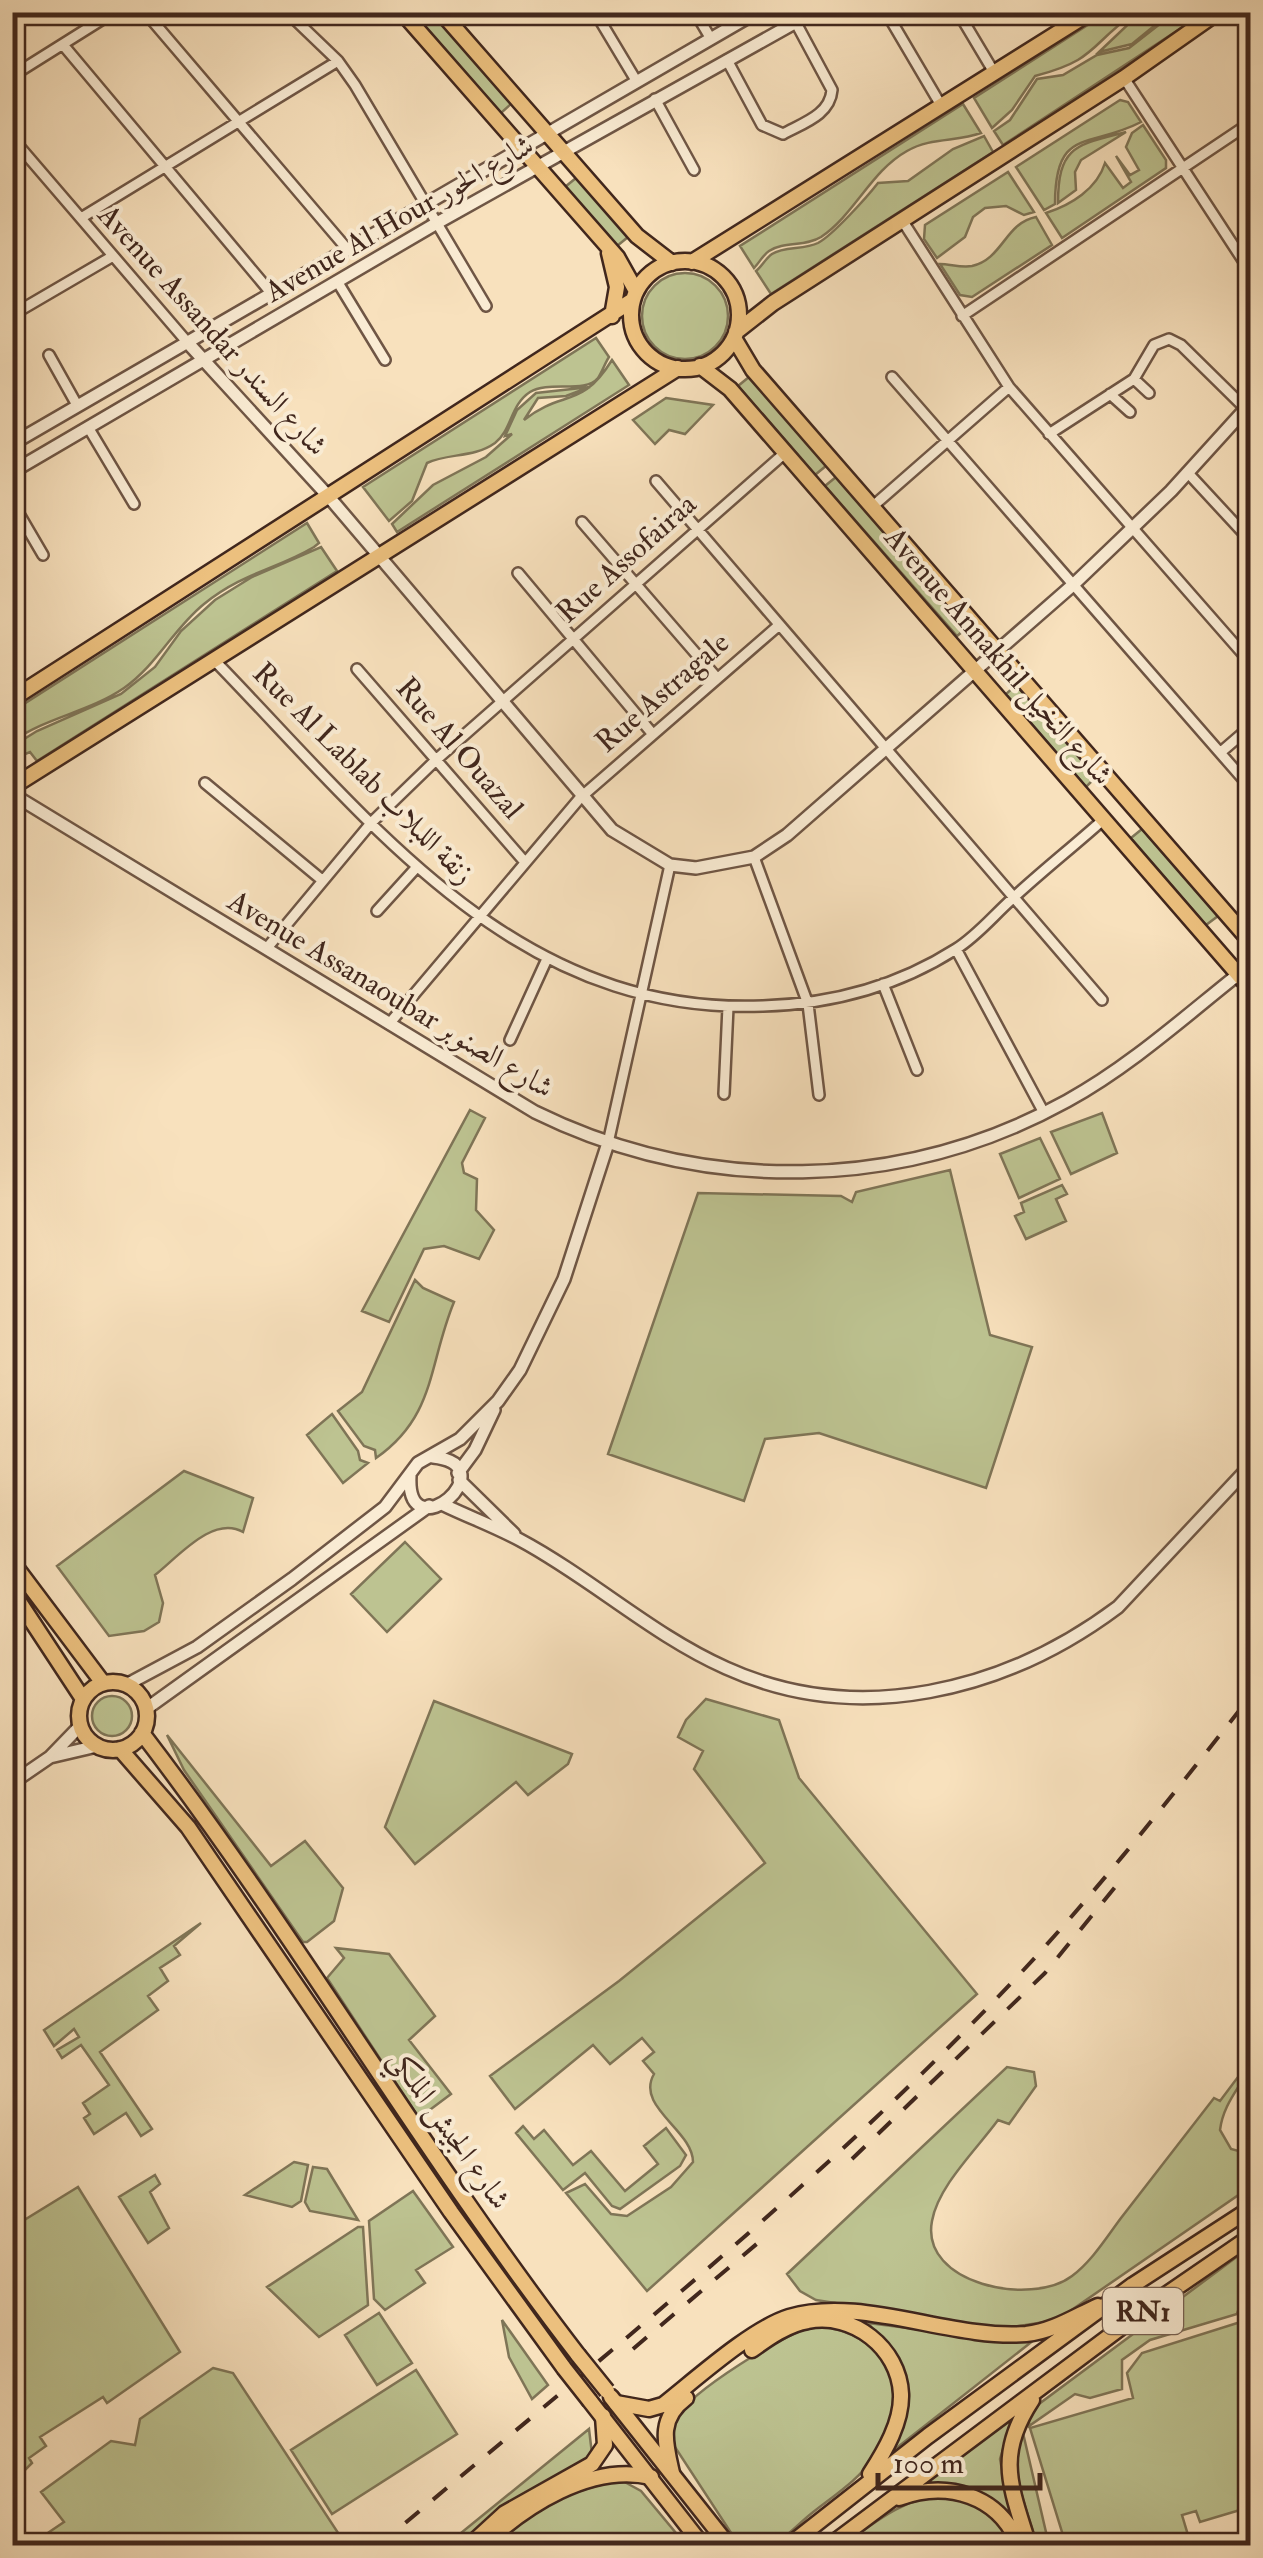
<svg xmlns="http://www.w3.org/2000/svg" width="1263" height="2558" viewBox="0 0 1263 2558" font-family="'IM FELL Double Pica',Amiri,serif">
	<rect width="100%" height="100%" fill="#f8e1bd"/>
	<filter id="stains"><feTurbulence type="fractalNoise" baseFrequency=".002" numOctaves="4"/><feColorMatrix values="0 0 0 0 .2 0 0 0 0 .09 0 0 0 0 .02 0 0 0 .5 -.17"/></filter>
	<radialGradient id="worn" r=".72"><stop offset=".6" stop-color="#630" stop-opacity="0"/><stop offset="1" stop-color="#630" stop-opacity=".3"/></radialGradient>
	<path fill="#bdc391" stroke="#7f7557" stroke-width="2.5" d="M1108,12l26,1c-46,34 -38,47 -99,63l-23,34 -20,18 -18,-30z
		M413,13h21l78,90 -11,10z
		M1140,13h30l-38,31 -33,8z
		M1174,13h30l-201,132 -9,-14 16,-11 27,-41 26,-4 34,-20 32,-7z
		M1120,100l8,2 13,20c-52,27 -86,4 -86,82l-11,6 -28,-43z
		M963,104l18,29c-24,9 -50,4 -74,18 -36,20 -52,63 -86,86 -16,10 -37,4 -52,14 -6,4 -10,12 -15,17l-14,-22z
		M1143,125l23,35v8l-104,70 -16,-25c25,-8 51,-24 59,-50l18,25 8,-6 -15,-26 14,19 9,-5 -13,-23 6,-14z
		M1126,132l-45,28 -6,12 1,18 -18,13c0,-58 19,-58 68,-71z
		M984,136l9,16 -222,142 -15,-23c6,-5 10,-13 16,-17 12,-8 32,-4 46,-11 15,-8 49,-46 60,-60l30,-2 45,-32z
		M1008,172l26,40 -10,3 -18,-9 -21,2 -12,9 -8,20 -28,21 -13,-19 1,-14z
		M576,178l52,59 -11,9 -52,-59z
		M1036,217l16,28 -80,52 -12,-2 -20,-31c10,0 21,4 32,2 31,-7 33,-43 64,-49z
		M642 316a43 43 0 1 1 86 0a43 43 0 1 1-86 0Z
		M596,338l13,19c-4,6 -7,15 -11,21 -13,16 -49,2 -68,14 -20,13 -18,38 -35,51 -21,15 -47,10 -68,20l-15,38 -23,20 -26,-34z
		M612,360l17,25 -232,147 -5,-8 41,-39 53,-28 26,-23 -7,2 12,-26 19,-17 54,-6 -24,9 -28,2 -14,22c39,-31 57,-10 88,-60z
		M749,377l78,88 -12,10 -77,-89z
		M666,398l47,7 -28,29 -16,-4 -14,14 -22,-24z
		M836,477l132,150 -11,9 -132,-150z
		M307,523l12,20 -5,4c-37,22 -72,26 -110,57 -31,25 -47,61 -80,84 -35,24 -77,29 -111,53v-30z
		M321,547l16,24 -300,190 -7,-9 -17,7v-13l24,-15 84,-37 34,-27 26,-36 34,-31 37,-23z
		M1016,685l80,92 -10,10 -80,-93z
		M1142,829l76,87 -12,9 -75,-87z
		M470,1110l15,8 -23,45 2,10 13,6 -1,31 18,20 -15,29 -35,-13 -20,3 -35,73 -27,-11z
		M1102,1113l15,40 -46,21 -20,-42z
		M1040,1138l20,41 -41,19 -19,-44z
		M950,1170l40,165 42,12 -46,141 -167,-55 -54,6 -21,62 -136,-47 90,-261 143,3 11,6 4,-10z
		M1062,1185l5,9 -11,5 10,22 -40,18 -11,-23 9,-4 -3,-9z
		M415,1280l8,8 31,14c-26,63 -18,114 -78,156l-1,-8 -11,-4 -26,-35 24,-19z
		M332,1414l26,37 2,9 8,3 -25,20 -36,-48z
		M184,1471l69,27 -10,34c-30,-17 -64,24 -88,43l8,28 -4,19 -15,9 -35,5 -52,-70z
		M405,1542l36,37 -54,53 -36,-38z
		M92 1716a20 20 0 1 1 40 0a20 20 0 1 1-40 0Z
		M706,1699l73,21 20,58 178,216 -330,297 -81,-98 19,-9 26,30 16,2 44,-29 22,-25c0,-32 -58,-55 -39,-88l-11,-13 11,-9 -12,-14 -32,26 -17,-19 -78,64 -25,-33 129,-95 146,-118 -71,-94 9,-18 -25,-14 8,-17z
		M434,1701l138,53 -4,10 -40,31 -12,-13 -101,82 -30,-37z
		M167,1735l104,131 34,-25 38,47 -9,33 -27,21h-4l-119,-172z
		M201,1923l-27,23 6,9 -20,13 8,13 -20,15 10,14 -58,42 52,77 -11,7 -15,-23 -32,21 -10,-16 6,-4 -7,-11 26,-18 -28,-40 -19,13 -5,-8 22,-13 -5,-8 -20,17 -10,-16z
		M336,1948l53,6 46,62 -26,24 42,54 -32,24 -92,-140 17,-20z
		M1250,2061c-2,20 -26,37 -30,69l11,19 19,5v33l-193,133 -56,9 -185,-29 -16,-9 -13,-17 220,-207 27,5 2,14 -27,38 -11,-4c-21,29 -60,66 -66,101 -12,63 99,86 140,55 20,-15 34,-38 49,-58 31,-40 62,-80 93,-120l6,3z
		M523,2126l11,13 10,-9 29,35 18,-14 34,40 33,-27 -14,-18 22,-18 20,27 -6,11 -60,43 -8,-3 -27,-33 -22,17 -47,-57z
		M294,2162l14,3 -7,36 -9,6 -47,-12z
		M313,2167l14,2 31,51 -48,-9 -5,-9z
		M155,2175l5,9 -10,8 19,36 -21,15 -29,-46z
		M78,2187l102,165 -73,51 -4,-6 -63,40 6,9 -17,12 3,5 -19,19v-255z
		M413,2191l40,56 -37,23 9,13 -40,27 -11,-11 -5,-78z
		M358,2227h5l5,78 -49,32 -52,-50z
		M1250,2247v29l-13,38 -87,26 -28,20v29l-32,9 -15,-4 -46,32v-9l10,-13z
		M379,2313l33,50 -35,22 -32,-50z
		M1250,2319v188l-50,15 -4,-11 -14,4 9,30h-125l-36,-117 103,-30 -6,-25 15,-20z
		M502,2320l46,65 -16,14 -23,-42z
		M868,2323l135,17 36,-4 -145,114 3,-93z
		M814,2326c76,5 102,69 60,131 -14,22 -42,40 -62,56 -12,9 -29,29 -43,32 -9,3 -21,0 -30,0l-68,-104c1,-8 1,-17 5,-23 15,-27 109,-85 138,-92z
		M213,2368l20,5 113,172h-316l34,-23 -23,-30 70,-51 24,4 5,-26z
		M416,2370l41,64 -125,80 -41,-64z
		M1013,2416l-13,43 11,59 -36,-29 -57,-3z
		M589,2429l3,25 -12,14 -56,29 -66,48 -13,1z
		M1023,2433l26,112h-12c-10,-38 -30,-74 -14,-112z
		M621,2480l20,11 45,54 -198,1c36,-36 84,-56 133,-66z
		M947,2495c33,9 48,21 67,51h-172c33,-24 62,-49 105,-51z"/>
	<g fill="none" stroke-linecap="round" stroke-linejoin="round">
		<defs>
			<path id="minor" d="M145,12l203,238
				M287,12l51,49 17,24 131,221
				M595,12l42,70
				M695,12l16,27
				M886,12l56,95
				M958,12l37,62
				M64,46l208,248
				M727,60l35,65 21,9c20,-11 47,-19 49,-44l-36,-67
				M12,76l102,-64
				M1124,78l126,193
				M655,99l39,71
				M12,138l176,205
				M81,218l257,-157
				M902,220l107,167 241,275
				M337,281l48,79
				M12,315l101,-59
				M962,316l288,-193
				M49,355l28,50
				M892,377l358,410
				M1134,379l15,14
				M1110,394l20,18
				M88,427l46,77
				M1049,434l85,-55 20,-34 15,-6 12,6 64,63
				M1188,473l62,67
				M656,481l446,519
				M12,502l31,53
				M872,507l137,-120
				M582,522l135,156
				M518,573l133,159
				M214,660c156,160 300,356 549,346 68,-2 135,-20 193,-57 21,-13 38,-34 56,-50 30,-28 62,-53 92,-80
				M357,669l167,192
				M1221,752l29,-25
				M205,783l117,97
				M754,857l54,147 11,91
				M377,911l39,-43
				M267,948l105,-126 65,-63 349,-307
				M956,949l88,164
				M883,984l34,86
				M389,1024l191,-226 198,-172
				M510,1040l36,-79
				M724,1094l4,-87
				M608,1143l62,-278"/>
			<path id="tertiary" d="M188,343l141,154 283,333 58,35 26,3 58,-11 33,-22 287,-251 97,-93 79,-87
				M12,444l745,-432
				M12,472l425,-249 377,-211
				M12,794l523,318c169,83 367,80 532,-11 67,-37 124,-90 183,-136
				M458,1473l17,-23 19,-40
				M410,1476c-4,78 99,-11 23,-19
				M459,1480l55,54
				M444,1505c25,12 52,22 76,35 71,38 132,95 206,128 132,60 280,23 392,-61l132,-141
				M126,1685l71,-38 95,-68 93,-72 33,-44 42,-24 38,-38 22,-31 44,-91 44,-136
				M146,1709l283,-203
				M50,1757l47,-11
				M12,1783l38,-26 30,-31"/>
			<path id="primary" d="M402,12l215,245 19,34
				M441,12l196,224 35,27
				M609,253l8,34 -5,29
				M631 315a54 54 0 1 1 108 0a54 54 0 1 1-108 0Z
				M692,262l399,-250
				M736,332l37,-29 351,-225 94,-66
				M734,338l19,32 497,571
				M700,366l30,23 520,599
				M12,699l621,-399
				M12,787l666,-419
				M12,1562l91,121
				M12,1591l71,108
				M79 1716a34 34 0 1 1 68 0a34 34 0 1 1-68 0Z
				M142,1733c154,201 281,421 436,622
				M120,1749l68,78 263,385 113,156
				M611,2397l118,149
				M590,2401l113,145"/>
			<path id="trunk" d="M752,2350c16,-12 36,-26 56,-29 45,-9 91,27 93,73 1,28 -16,57 -31,80
				M616,2403l33,6 14,-4c33,-26 88,-76 126,-88 72,-22 162,23 237,17 27,-3 48,-17 72,-28
				M672,2473c-7,-31 -14,-54 14,-75
				M899,2498c48,-18 101,-3 120,48
				M469,2546l36,-33 87,-49 13,-19 -2,-29
				M482,2546c43,-40 108,-83 169,-69
				M788,2546l140,-110 205,-151 117,-76
				M829,2546l322,-241 99,-68
				M1029,2546c-18,-59 -34,-90 3,-146"/>
		</defs>
		<use href="#minor" stroke="#6f5645" stroke-width="14"/>
		<use href="#tertiary" stroke="#6f5645" stroke-width="16"/>
		<use href="#primary" stroke="#41271d" stroke-width="19"/>
		<use href="#trunk" stroke="#41271d" stroke-width="19"/>
		<use href="#minor" stroke="#faecd4" stroke-width="9"/>
		<use href="#tertiary" stroke="#faecd4" stroke-width="11"/>
		<use href="#primary" stroke="#ecc07e" stroke-width="14"/>
		<use href="#trunk" stroke="#ecc07e" stroke-width="14"/>
		<path stroke="#41271d" stroke-width="4" stroke-dasharray="18 18" stroke-linecap="butt" d="M852,2159l193,-186 71,-87
			M633,2349l126,-107
			M378,2546c210,-178 428,-349 619,-548 91,-94 172,-199 253,-301"/>
		<defs>
			<path id="primary-bridge" d="M578,2355l29,36
				M564,2368l26,33"/>
		</defs>
		<use href="#primary-bridge" stroke="#41271d" stroke-width="19" stroke-linecap="butt"/>
		<use href="#primary-bridge" stroke="#ecc07e" stroke-width="14"/>
	</g>
	<g text-anchor="middle" stroke-width="8" stroke-linejoin="round" paint-order="stroke">
		<rect fill="#faecd4" stroke="#786254" stroke-width="2.5" x="1103" y="2288" width="80" height="46" rx="8"/>
		<g font-size="28" font-weight="bold" fill="#41271d">
			<text x="1143" y="2321">RN1</text>
		</g>
		<g font-size="30" fill="#41271d" stroke="#faecd4">
			<text transform="translate(399 218) rotate(-30)" y="10">Avenue Al Hour شارع الحور</text>
			<text transform="translate(213 330) rotate(48)" y="10">Avenue Assandar شارع السندر</text>
			<text transform="translate(626 558) rotate(-42)" y="10">Rue Assofairaa</text>
			<text transform="translate(999 656) rotate(49)" y="10">Avenue Annakhil شارع النخيل</text>
			<text transform="translate(662 692) rotate(-41)" y="10">Rue Astragale</text>
			<text transform="translate(460 748) rotate(49)" y="10">Rue Al Ouazal</text>
			<text transform="translate(364 773) rotate(45)" y="10">Rue Al Lablab زنقة اللبلاب</text>
			<text transform="translate(391 994) rotate(31)" y="10">Avenue Assanaoubar شارع الصنوبر</text>
			<text transform="translate(450 2129) rotate(55)" y="10">شارع الجيش الملكي</text>
		</g>
	</g>
	<rect width="1263" height="2558" fill="none" stroke="#f8e1bd" stroke-width="50"/>
	<rect x="15" y="15" width="1233" height="2528" fill="none" stroke="#41271d" stroke-width="5"/>
	<rect x="25" y="25" width="1213" height="2508" fill="none" stroke="#41271d" stroke-width="2.5"/>
	<path d="M878 2473v15h162v-15" fill="none" stroke="#41271d" stroke-width="5"/>
	<text x="893" y="2473" font-size="30" fill="#41271d" stroke="#faecd4" stroke-width="8" paint-order="stroke">100 m</text>
	<rect width="100%" height="100%" filter="url(#stains)"/>
	<rect width="100%" height="100%" fill="url(#worn)"/>
</svg>
